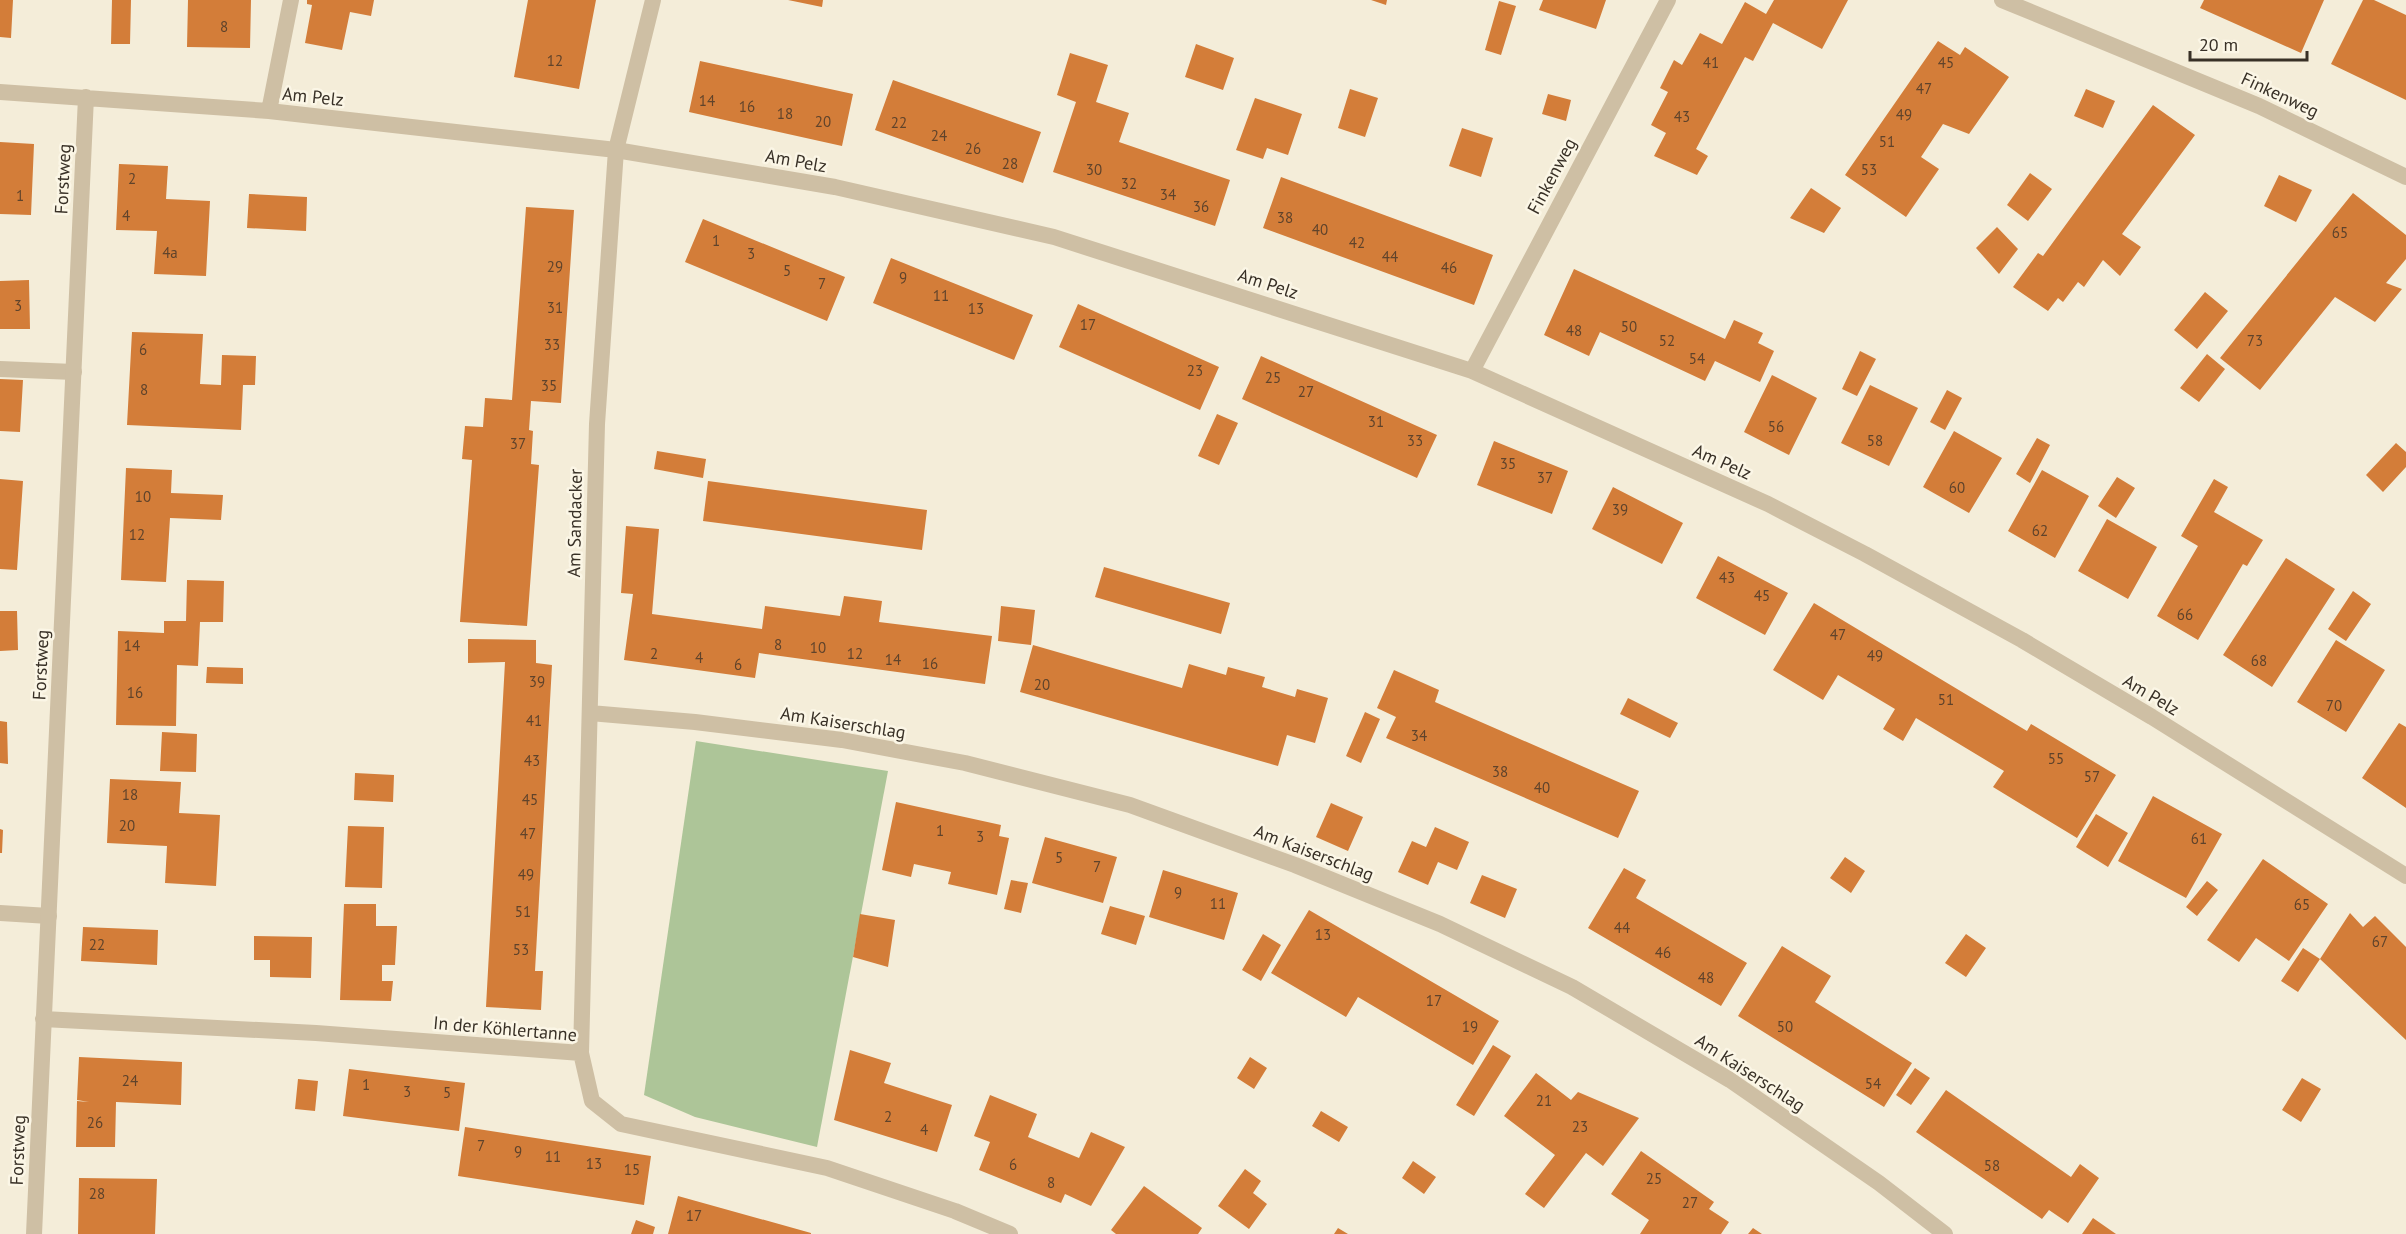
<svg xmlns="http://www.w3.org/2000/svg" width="2406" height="1234" viewBox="0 0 2406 1234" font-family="'PT Sans',sans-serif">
	<rect width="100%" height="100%" fill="#f4edd9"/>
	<path fill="#adc598" d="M696,741l192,30 -71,376 -122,-30 -51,-22z"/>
	<path fill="#d37d39" d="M0,0h13l-2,38 -11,-1z
		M112,0h19l-1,44h-19z
		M188,0h63l-1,48 -63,-1z
		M307,0h67l-3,16 -21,-4 -8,38 -37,-7 7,-38 -5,-1z
		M528,0h68l-17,89 -65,-12z
		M788,0h35l-1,7z
		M1371,0h16l-1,5z
		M1543,0h63l-10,29 -57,-19z
		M1774,0h74l-26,49 -49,-26 -20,38 -8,-4 -49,92 12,7 -11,19 -43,-19 12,-23 -15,-8 17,-33 -8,-4 14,-28 8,5 18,-32 22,11 23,-42 21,12z
		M2204,0h120l-23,53 -101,-45z
		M2363,0h11l32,15v85l-75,-36z
		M1499,1l17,5 -15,49 -16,-5z
		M1938,41l22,14 5,-8 44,30 -40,57 -26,-10 -22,33 18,12 -33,48 -61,-42z
		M1196,44l38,14 -11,32 -38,-13z
		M1070,53l38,12 -12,37 33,11 -10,29 111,38 -15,46 -162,-54 23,-70 -19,-7z
		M700,61l153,33 -11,52 -153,-34z
		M893,80l148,52 -18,51 -148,-53z
		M1350,89l28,9 -13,39 -27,-9z
		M2086,89l29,12 -12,27 -29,-12z
		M1548,94l23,6 -5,21 -24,-7z
		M1255,98l47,16 -14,41 -21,-7 -4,11 -27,-9z
		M2153,105l42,30 -73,99 19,13 -21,29 -17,-16 -19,27 -6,-5 -15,20 -5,-4 -10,13 -35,-24 25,-34 5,3z
		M1462,128l31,10 -12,39 -32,-11z
		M0,142l34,2 -3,71 -31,-1z
		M119,164l49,2 -2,33 44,2 -4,75 -52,-2 3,-43 -41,-1z
		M2030,173l22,16 -24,32 -21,-16z
		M2279,175l33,15 -16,32 -32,-16z
		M1281,177l212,78 -19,50 -211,-77z
		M1811,188l30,20 -17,25 -34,-15z
		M2353,193l53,42v24l-20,24 16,6 -27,33 -40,-25 -75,93 -40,-32z
		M249,194l58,3 -1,34 -59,-3z
		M526,207l48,3 -13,193 -30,-2 -2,29 4,1 -2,33 8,1 -12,161 -67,-4 12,-162 -10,-1 3,-33 18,1 2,-29 27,2z
		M703,219l142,58 -18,44 -142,-59z
		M1997,227l21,22 -19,25 -23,-26z
		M891,258l142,57 -19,45 -141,-57z
		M1574,269l151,70 9,-19 29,13 -5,10 16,8 -14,31 -45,-21 -10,20 -105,-49 -11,24 -45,-21z
		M29,280l1,49h-30v-48z
		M2205,292l23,19 -31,38 -23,-19z
		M1078,304l141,63 -19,43 -141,-63z
		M132,332l71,2 -3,50 21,1 1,-30 34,1 -1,29h-12l-2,45 -114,-5z
		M1860,351l16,8 -19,37 -15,-7z
		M2207,354l18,15 -26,33 -19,-14z
		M1261,356l176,79 -20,43 -175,-79z
		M1772,375l45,23 -28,57 -45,-23z
		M0,379l23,1 -3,52 -20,-1z
		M1870,385l48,23 -29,58 -48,-23z
		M1947,390l15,8 -17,32 -15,-8z
		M1217,414l21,9 -19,42 -21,-9z
		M1954,431l48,27 -33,55 -46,-26z
		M2037,438l13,7 -20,38 -14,-9z
		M1494,441l74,30 -16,43 -75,-29z
		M2396,443l10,9v15l-23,25 -17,-17z
		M657,451l49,8 -3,19 -49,-9z
		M126,468l46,2 -1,23 52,2 -2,25 -51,-2 -4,64 -45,-2z
		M2042,470l47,26 -34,62 -47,-27z
		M2117,477l18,11 -19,30 -18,-12z
		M0,479l23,2 -6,89 -17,-1z
		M2214,479l14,8 -14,25 49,28 -16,26 -4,-2 -45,76 -41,-24 41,-70 -17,-10z
		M708,481l219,29 -5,40 -219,-29z
		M1613,487l70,36 -21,41 -70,-35z
		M2107,519l50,28 -29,52 -50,-28z
		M626,526l33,3 -7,85 110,15 3,-23 75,10 4,-20 38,5 -3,21 113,14 -7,48 -226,-31 -4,25 -131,-18 9,-66 -12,-1z
		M1718,556l70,37 -23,42 -69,-37z
		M2286,558l49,31 -63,98 -49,-32z
		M1104,567l126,36 -9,31 -126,-37z
		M187,580l37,1 -1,41h-23l-2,44 -21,-1 -1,61 -60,-1 2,-94 46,2v-12h22z
		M2353,591l18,13 -25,37 -18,-12z
		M1814,603l213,128 4,-7 85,51 -39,63 -84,-51 11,-16 -88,-53 -13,23 -20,-12 12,-20 -57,-34 -15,25 -50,-30z
		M1001,606l34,4 -4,35 -33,-4z
		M0,611h17l1,39 -18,1z
		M468,639l68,1v23l16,2 -17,306h8l-2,39 -55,-3 19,-345 -37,1z
		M2336,640l49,30 -39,62 -49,-30z
		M1033,645l149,43 7,-24 37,11 2,-8 37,10 -3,10 33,10 2,-8 31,9 -13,45 -28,-8 -9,31 -258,-74z
		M207,667l36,1v16l-37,-1z
		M1394,670l45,20 -4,12 204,89 -21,47 -232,-100 10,-21 -19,-9z
		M1628,698l50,25 -8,15 -50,-24z
		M1365,712l15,7 -19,44 -15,-7z
		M0,721l7,1 1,42 -8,-1z
		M2399,723l7,4v81l-44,-30z
		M162,732l35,2 -1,38 -36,-1z
		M355,773l39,2 -1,27 -39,-2z
		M110,779l71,3 -2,31 41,2 -4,71 -51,-3 2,-37 -60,-3z
		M2153,796l69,38 -36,64 -68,-37z
		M896,802l105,23 -2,11 10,2 -12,57 -49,-11 3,-12 -37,-8 -3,13 -29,-7z
		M1331,803l32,14 -15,34 -32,-14z
		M2096,814l32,19 -20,34 -32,-20z
		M348,826l36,1 -2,61 -37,-1z
		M1435,827l34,15 -12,28 -19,-8 -10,23 -30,-13 14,-31 14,6z
		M0,829l3,1 -1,23h-2z
		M1045,837l72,20 -14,46 -71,-20z
		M1845,857l20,14 -14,22 -21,-15z
		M2263,859l65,45 -39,57 -33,-23 -17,24 -32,-22z
		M1624,868l22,12 -10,18 111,65 -26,43 -133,-78z
		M1163,870l75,23 -14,47 -75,-23z
		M1482,875l35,14 -12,29 -35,-15z
		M1011,880l17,3 -7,30 -17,-4z
		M2207,881l11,9 -21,26 -11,-9z
		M344,904h32v22h21l-2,39h-13v16h11l-2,20 -51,-1z
		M1110,906l35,10 -9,29 -35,-11z
		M1309,910l190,111 -26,44 -115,-68 -12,20 -75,-44z
		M2350,913l13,14 12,-11 31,31v93l-86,-81z
		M860,914l35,6 -7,47 -35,-10z
		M83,927l75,3 -1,35 -76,-4z
		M1263,934l18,11 -20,36 -19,-11z
		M1966,934l20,14 -20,29 -21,-14z
		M254,936l58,1 -1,41 -41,-1v-17h-16z
		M1782,946l49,30 -16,26 97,61 -28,44 -146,-91z
		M2303,948l17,11 -22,33 -17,-11z
		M1493,1045l18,11 -37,60 -18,-11z
		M850,1050l41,13 -7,20 68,22 -15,47 -103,-32z
		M79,1057l103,5 -1,43 -65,-3 -1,45h-39l1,-46 12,1 -12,-2z
		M1250,1057l17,11 -13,21 -17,-11z
		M1915,1068l15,10 -19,27 -15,-10z
		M349,1069l116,14 -6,48 -116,-15z
		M1536,1073l35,27 7,-8 61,26 -36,48 -17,-13 -42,55 -19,-14 30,-39 -51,-39z
		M2302,1078l19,11 -20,33 -19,-12z
		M298,1079l20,2 -3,30 -20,-2z
		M1946,1090l125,87 9,-13 19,14 -31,45 -19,-13 -7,9 -126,-87z
		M990,1095l47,19 -9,23 51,21 12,-26 34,15 -34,59 -26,-12 -4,9 -82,-33 11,-28 -16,-6z
		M1321,1111l27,16 -9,15 -27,-16z
		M465,1127l186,29 -7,49 -186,-29z
		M1641,1151l73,51 -5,7 20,13 -8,12h-81l9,-14 -38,-26z
		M1413,1161l23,16 -12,17 -22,-16z
		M1245,1169l16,12 -8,12 14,11 -18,25 -31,-23z
		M79,1178l78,1 -2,55h-77z
		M1144,1186l58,42 -4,6h-82l-5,-4z
		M678,1196l133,37v1h-143z
		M2093,1218l23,16h-34z
		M636,1220l19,7 -2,7h-22z
		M1338,1228l10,6h-14z
		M1753,1228l9,6h-14z"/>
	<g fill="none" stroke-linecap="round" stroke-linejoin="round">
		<path stroke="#cebfa4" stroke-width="16" d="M0,369l74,3
			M0,913l49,3"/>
		<path stroke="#cebfa4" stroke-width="16" d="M653,0l-37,150 -19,274 -16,629 11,48 29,23 206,44 128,43 55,23
			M2002,0l257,106 147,71
			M0,92l269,19 347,39 219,37 219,50 418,134 296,133 97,50 157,86 130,77 254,159
			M269,111l22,-111
			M1472,371l196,-371
			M590,713l105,9 147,18 123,23 165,42 165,60 145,59 132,63 158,93 149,103 66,51
			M43,1019l273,14 265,20
			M34,1234l52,-1137"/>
	</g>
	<g text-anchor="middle" stroke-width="5" stroke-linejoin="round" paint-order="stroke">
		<g font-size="15" fill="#5f432b">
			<text x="224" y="32">8</text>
			<text x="555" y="66">12</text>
			<text x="1711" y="68">41</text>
			<text x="1946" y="68">45</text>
			<text x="1924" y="94">47</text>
			<text x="707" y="106">14</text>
			<text x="747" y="112">16</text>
			<text x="785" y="119">18</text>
			<text x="1904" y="120">49</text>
			<text x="1682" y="122">43</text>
			<text x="823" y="127">20</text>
			<text x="899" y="128">22</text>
			<text x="939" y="141">24</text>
			<text x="1887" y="147">51</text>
			<text x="973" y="154">26</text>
			<text x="1010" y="169">28</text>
			<text x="1094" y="175">30</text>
			<text x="1869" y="175">53</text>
			<text x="132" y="184">2</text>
			<text x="1129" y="189">32</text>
			<text x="1168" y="200">34</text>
			<text x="20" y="201">1</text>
			<text x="1201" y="212">36</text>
			<text x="126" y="221">4</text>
			<text x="1285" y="223">38</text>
			<text x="1320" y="235">40</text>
			<text x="2340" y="238">65</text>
			<text x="716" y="246">1</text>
			<text x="1357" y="248">42</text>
			<text x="170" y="258">4a</text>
			<text x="751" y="259">3</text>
			<text x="1390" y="262">44</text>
			<text x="555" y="272">29</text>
			<text x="1449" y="273">46</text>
			<text x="787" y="276">5</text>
			<text x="903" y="283">9</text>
			<text x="822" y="289">7</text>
			<text x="941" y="301">11</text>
			<text x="18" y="311">3</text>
			<text x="555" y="313">31</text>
			<text x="976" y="314">13</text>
			<text x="1088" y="330">17</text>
			<text x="1629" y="332">50</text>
			<text x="1574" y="336">48</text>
			<text x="1667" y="346">52</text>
			<text x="2255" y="346">73</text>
			<text x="552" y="350">33</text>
			<text x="143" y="355">6</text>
			<text x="1697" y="364">54</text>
			<text x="1195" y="376">23</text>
			<text x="1273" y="383">25</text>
			<text x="549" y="391">35</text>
			<text x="144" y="395">8</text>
			<text x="1306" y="397">27</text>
			<text x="1376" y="427">31</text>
			<text x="1776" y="432">56</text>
			<text x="1415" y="446">33</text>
			<text x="1875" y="446">58</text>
			<text x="518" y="449">37</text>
			<text x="1508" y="469">35</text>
			<text x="1545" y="483">37</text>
			<text x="1957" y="493">60</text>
			<text x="143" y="502">10</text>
			<text x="1620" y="515">39</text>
			<text x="2040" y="536">62</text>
			<text x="137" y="540">12</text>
			<text x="1727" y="583">43</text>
			<text x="1762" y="601">45</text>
			<text x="2185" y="620">66</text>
			<text x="1838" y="640">47</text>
			<text x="778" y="650">8</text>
			<text x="132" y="651">14</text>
			<text x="818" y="653">10</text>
			<text x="654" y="659">2</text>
			<text x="855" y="659">12</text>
			<text x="1875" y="661">49</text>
			<text x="699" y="663">4</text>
			<text x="893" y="665">14</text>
			<text x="2259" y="666">68</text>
			<text x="930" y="669">16</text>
			<text x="738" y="670">6</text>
			<text x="537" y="687">39</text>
			<text x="1042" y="690">20</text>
			<text x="135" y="698">16</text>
			<text x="1946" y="705">51</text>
			<text x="2334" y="711">70</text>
			<text x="534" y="726">41</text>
			<text x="1419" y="741">34</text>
			<text x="2056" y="764">55</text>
			<text x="532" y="766">43</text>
			<text x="1500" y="777">38</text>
			<text x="2092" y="782">57</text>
			<text x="1542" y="793">40</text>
			<text x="130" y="800">18</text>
			<text x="530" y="805">45</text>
			<text x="127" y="831">20</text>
			<text x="940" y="836">1</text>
			<text x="528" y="839">47</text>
			<text x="980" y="842">3</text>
			<text x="2199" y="844">61</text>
			<text x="1059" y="863">5</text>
			<text x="1097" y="872">7</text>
			<text x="526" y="880">49</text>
			<text x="1178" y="898">9</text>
			<text x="1218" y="909">11</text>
			<text x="2302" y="910">65</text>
			<text x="523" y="917">51</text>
			<text x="1622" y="933">44</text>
			<text x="1323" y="940">13</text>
			<text x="2380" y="947">67</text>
			<text x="97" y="950">22</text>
			<text x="521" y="955">53</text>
			<text x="1663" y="958">46</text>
			<text x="1706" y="983">48</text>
			<text x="1434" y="1006">17</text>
			<text x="1470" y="1032">19</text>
			<text x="1785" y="1032">50</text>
			<text x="130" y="1086">24</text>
			<text x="1873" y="1089">54</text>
			<text x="366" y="1090">1</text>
			<text x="407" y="1097">3</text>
			<text x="447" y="1098">5</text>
			<text x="1544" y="1106">21</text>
			<text x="888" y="1122">2</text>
			<text x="95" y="1128">26</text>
			<text x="1580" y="1132">23</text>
			<text x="924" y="1135">4</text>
			<text x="481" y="1151">7</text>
			<text x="518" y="1157">9</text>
			<text x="553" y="1162">11</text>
			<text x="594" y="1169">13</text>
			<text x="1013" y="1170">6</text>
			<text x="1992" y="1171">58</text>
			<text x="632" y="1175">15</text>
			<text x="1654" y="1184">25</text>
			<text x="1051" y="1188">8</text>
			<text x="97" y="1199">28</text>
			<text x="1690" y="1208">27</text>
			<text x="694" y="1221">17</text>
		</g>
		<g font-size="18" fill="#383026" stroke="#fbf6e6">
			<text transform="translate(2280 95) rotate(25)" y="6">Finkenweg</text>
			<text transform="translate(313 97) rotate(6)" y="6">Am Pelz</text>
			<text transform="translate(796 161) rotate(10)" y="6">Am Pelz</text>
			<text transform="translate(1552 176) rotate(-62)" y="6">Finkenweg</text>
			<text transform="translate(63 179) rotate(-87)" y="6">Forstweg</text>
			<text transform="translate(1268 284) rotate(18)" y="6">Am Pelz</text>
			<text transform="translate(1722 462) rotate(24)" y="6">Am Pelz</text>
			<text transform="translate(575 523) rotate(-89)" y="6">Am Sandacker</text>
			<text transform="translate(41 665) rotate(-87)" y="6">Forstweg</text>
			<text transform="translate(2151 695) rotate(31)" y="6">Am Pelz</text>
			<text transform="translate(843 723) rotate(9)" y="6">Am Kaiserschlag</text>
			<text transform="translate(1314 853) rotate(21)" y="6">Am Kaiserschlag</text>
			<text transform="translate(505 1029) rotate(5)" y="6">In der Köhlertanne</text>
			<text transform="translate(1750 1073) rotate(33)" y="6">Am Kaiserschlag</text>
			<text transform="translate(18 1150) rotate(-88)" y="6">Forstweg</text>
		</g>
	</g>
	<path d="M2190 51v9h117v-9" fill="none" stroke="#383026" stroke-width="3"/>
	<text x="2199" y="51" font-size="18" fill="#383026" stroke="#fbf6e6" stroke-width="4.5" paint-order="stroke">20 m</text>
</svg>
